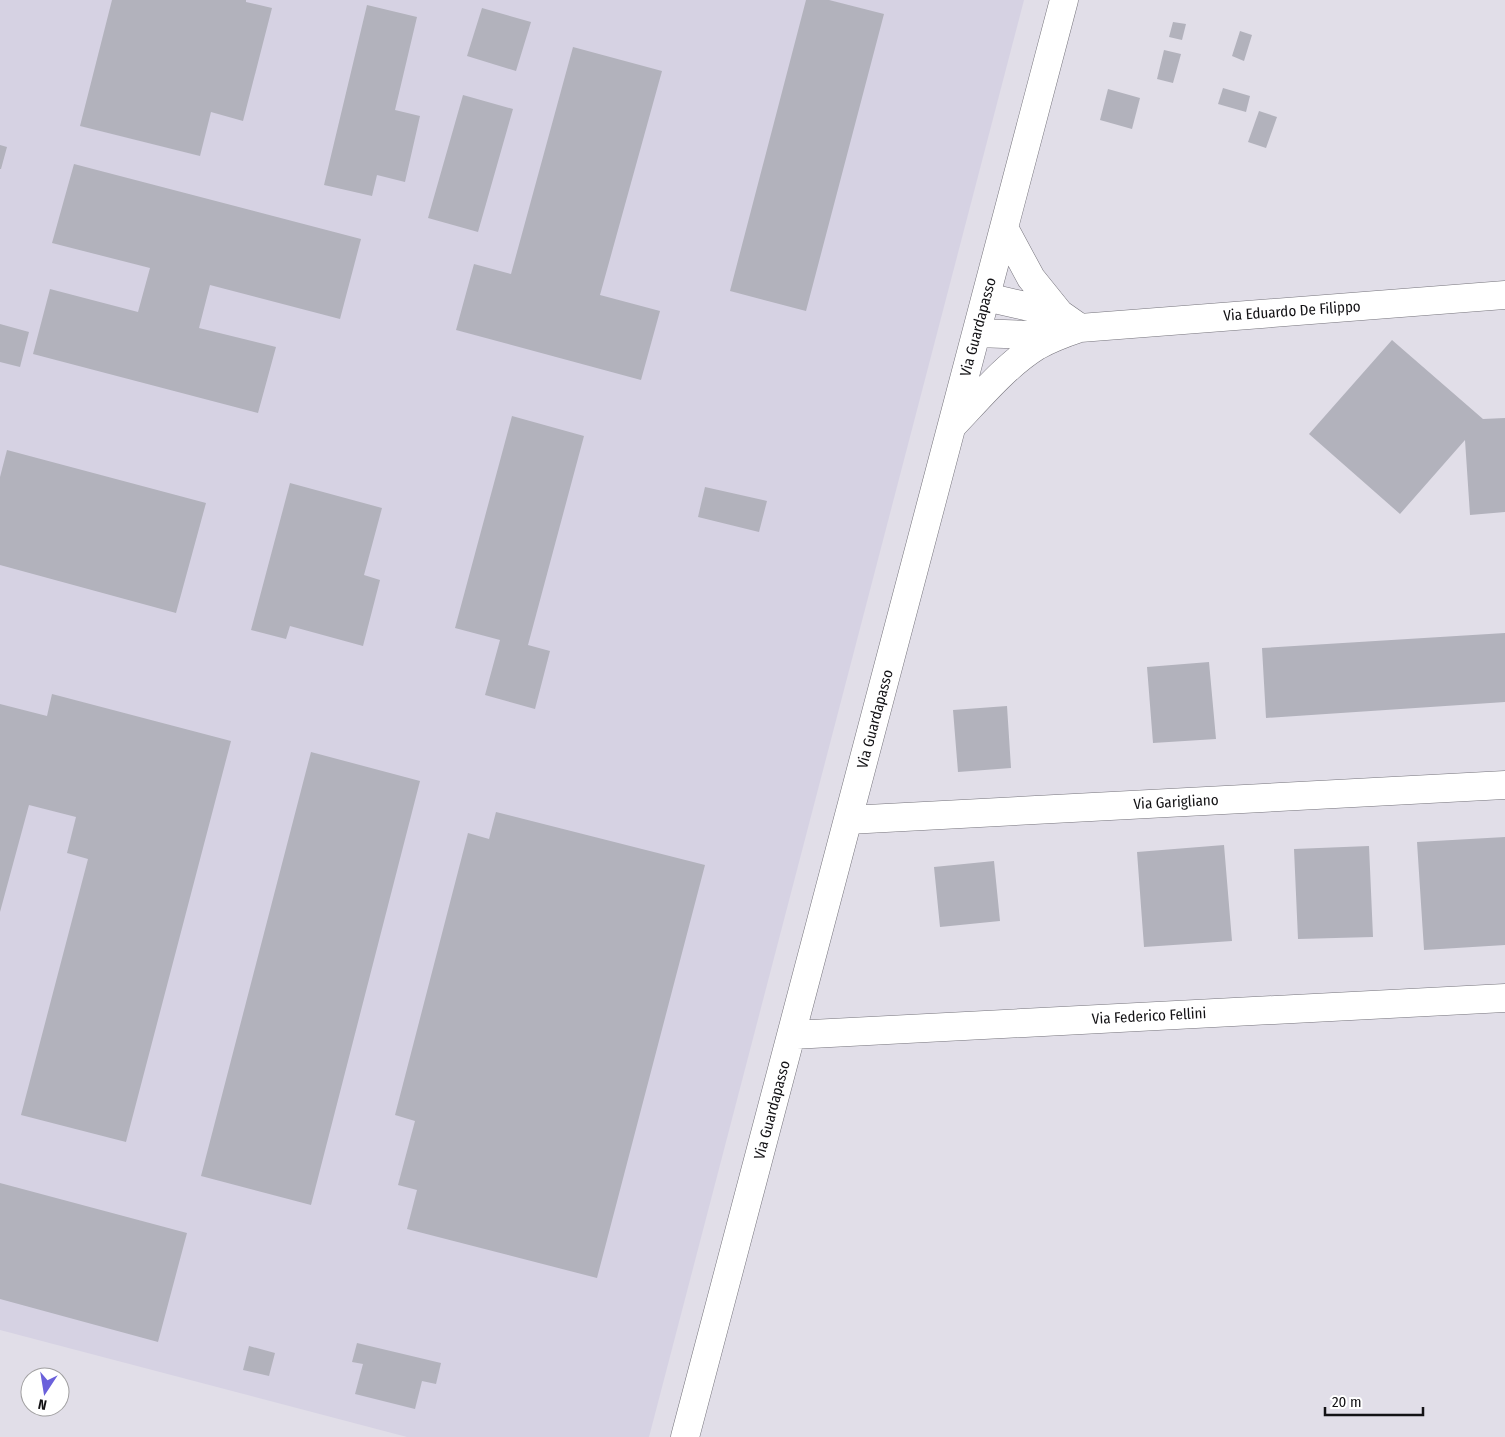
<svg xmlns="http://www.w3.org/2000/svg" width="1505" height="1437" viewBox="0 0 1505 1437" font-family="'Fira Sans Condensed',sans-serif">
	<rect width="100%" height="100%" fill="#e1dee8"/>
	<path fill="#d6d2e3" d="M0,0h1024l-375,1437h-242l-407,-107z"/>
	<path fill="#b2b2bc" d="M112,0h134v2l26,6 -29,113 -32,-9 -11,44 -120,-30z
		M806,0h23l55,14 -78,297 -76,-20z
		M367,5l50,12 -22,93 25,6 -15,66 -28,-7 -5,21 -48,-11z
		M482,8l49,14 -15,49 -49,-15z
		M1173,22l13,2 -4,16 -13,-3z
		M1240,31l12,4 -8,26 -12,-5z
		M573,47l89,24 -62,224 60,16 -19,69 -185,-50 18,-66 37,10z
		M1164,50l17,4 -8,29 -16,-4z
		M1223,88l27,8 -4,16 -28,-8z
		M1108,89l32,9 -8,31 -32,-9z
		M463,95l50,14 -35,123 -50,-14z
		M1259,111l18,6 -11,31 -18,-6z
		M0,145l7,2 -6,22h-1z
		M74,164l287,75 -21,80 -130,-34 -11,43 77,19 -18,66 -225,-59 17,-65 88,23 12,-44 -98,-25z
		M0,324l29,8 -9,35 -20,-5z
		M1392,340l91,79 22,-1v94l-35,3 -5,-75 -65,74 -91,-80z
		M512,416l72,20 -56,209 22,6 -15,58 -50,-14 15,-55 -45,-12z
		M7,450l199,53 -30,110 -176,-48v-88z
		M290,483l92,25 -18,67 16,5 -17,66 -73,-20 -4,13 -35,-9z
		M705,487l62,14 -8,31 -61,-15z
		M1505,633v69l-239,16 -4,-70z
		M1209,662l7,77 -63,4 -6,-76z
		M52,694l179,47 -105,401 -105,-27 67,-256 -21,-6 9,-36 -47,-12 -29,107v-208l47,12z
		M1007,706l4,62 -53,4 -5,-62z
		M311,752l109,29 -109,424 -110,-29z
		M496,812l209,53 -108,413 -190,-49 10,-39 -19,-5 17,-64 -20,-6 73,-282 21,6z
		M1505,837v108l-81,5 -7,-108z
		M1224,845l8,96 -88,6 -7,-95z
		M1369,846l4,91 -75,2 -4,-90z
		M994,861l6,60 -60,6 -6,-60z
		M0,1183l187,50 -29,109 -158,-43z
		M357,1343l84,20 -5,21 -14,-3 -7,28 -60,-15 8,-30 -11,-2z
		M249,1346l26,7 -6,23 -26,-6z"/>
	<g fill="none" stroke-linecap="round" stroke-linejoin="round">
		<defs>
			<path id="minor" d="M1004,228l27,50 29,36 20,14
				M986,297l74,17
				M977,333l80,3
				M953,425c26,-27 52,-59 84,-79 14,-8 28,-13 43,-18l425,-33
				M848,820l657,-35
				M792,1035l713,-37
				M685,1437l379,-1437"/>
		</defs>
		<use href="#minor" stroke="#75737b" stroke-width="29"/>
		<use href="#minor" stroke="#fff" stroke-width="28"/>
	</g>
	<g text-anchor="middle" stroke-width="4" stroke-linejoin="round" paint-order="stroke">
		<g font-size="15" fill="#131215" stroke="#fff">
			<text transform="translate(1292 311) rotate(-4)" y="5">Via Eduardo De Filippo</text>
			<text transform="translate(978 327) rotate(-75)" y="5">Via Guardapasso</text>
			<text transform="translate(875 719) rotate(-75)" y="5">Via Guardapasso</text>
			<text transform="translate(1176 802) rotate(-3)" y="5">Via Garigliano</text>
			<text transform="translate(1149 1016) rotate(-3)" y="5">Via Federico Fellini</text>
			<text transform="translate(772 1110) rotate(-75)" y="5">Via Guardapasso</text>
		</g>
	</g>
	<g transform="translate(45 1392) rotate(192)"><circle r="24" fill="#ffffff" stroke="#a1a0a1"/>
	<path d="M0-4L9 19L0 12L-9 19Z" fill="#6b61db"/>
	<text y="-8" font-size="14" font-weight="bold" text-anchor="middle" fill="#131215">N</text>
	</g>
	<path d="M1325 1407v8h98v-8" fill="none" stroke="#131215" stroke-width="2.5"/>
	<text x="1332" y="1407" font-size="15" fill="#131215" stroke="#ffffff" stroke-width="4" paint-order="stroke">20 m</text>
</svg>
